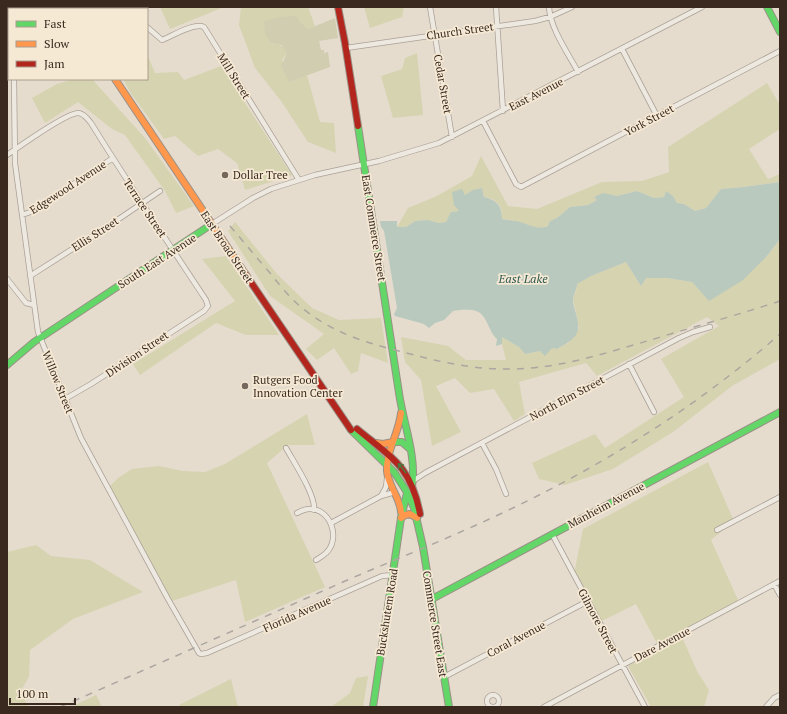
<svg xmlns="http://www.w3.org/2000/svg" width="787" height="714" viewBox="0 0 787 714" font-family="'PT Serif',serif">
	<rect width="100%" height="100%" fill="#e5dcce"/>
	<path fill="#d6d3b0" d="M160,7h64l-54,22z
		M241,7h67l7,19 -7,3 -8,-8 -29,22c8,1 13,2 16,10l-5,7 7,22 18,-7 13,47 14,1 2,30 -28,-11 -27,-41 -26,-33 -16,-43z
		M364,7h40l-2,10 -32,11z
		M417,53l6,62 -30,3 -12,-42 21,-7 3,-11z
		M147,54l8,19 23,-1 6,8 37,-14 71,109 -47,15 -8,-27 -19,-14 -20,7 -23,-20 -11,3 -34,-47 -7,-13h24z
		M74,79h18l53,59 49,68 -18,7 -11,-22 -40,-56 -13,-6 -34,-27 -33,21 -13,-25 25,-14z
		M767,83l13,22v24l-31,20 19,30 12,-5v8l-37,5 -22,2 -15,19 -11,3 -11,-7 -7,-1 -4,-7 -7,-4 -2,5 -10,1 -17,-7 -20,5 -14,-2 -9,3 3,3 -9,5 -18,2 -13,11 -7,3 -2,5c-10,5 -20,-1 -30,-4 -5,-2 -11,-2 -16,-3 1,-13 -5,-20 -18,-22l-2,-9c-16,3 -17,9 -23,23l-8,1 -4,10 -8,1 -11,-3 -13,1 -9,6h-9l11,-19 29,-12 35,-20 9,-20 27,50 29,3 65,-27 40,-1 27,-9 -1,-25z
		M235,222l42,52 35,34 27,12 42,-2 7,45 -27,-10 -3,18 -7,3 -17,-26 -17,12 -11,-11 18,-15 -54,-38 -42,-65z
		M780,239v120l-48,27 -59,46 -60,37 -48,16 -26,-6 -7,-16 63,-29 10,14 79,-51 -23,-38 58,-33 -12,-9 -110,59 -11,-13 -67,19 6,32 -11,7 -20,-32 -24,4 -15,-15 -19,8 25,46 -29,14 -11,-66 -16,-18 -4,-25 47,9 18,14h40l-4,-16v-7l17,10 6,7 27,-6 5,1 11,-6 11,-15 -6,-30 4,-10 -1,-4 15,-8 35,-14 15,24 5,-8h21l25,4 17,18 58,-44z
		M226,256l53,79h-33l-30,-12 -76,52 -7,-11 102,-63 -33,-42z
		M307,414l8,31h-27l-21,18 58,124 -80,35 -9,-42 -64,21 -64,-113 10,-10 14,-9 27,-3 24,5 22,1 20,-8z
		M708,462l26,59 -23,19 28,62 -49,27 -7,10 14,32 12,19 -5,17h-53l-23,-41 32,-17 -24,-45 -36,18 -26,-48 9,-45z
		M36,545l15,11 39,4 53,32 -70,27 -43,31 -1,27 -9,15 9,15h-22v-155z
		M368,676l-5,31h-32l19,-14 6,-15z
		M231,679l7,28h-58l-1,-2z
		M96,695l6,12h-31z"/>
	<path fill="#d1cdb0" d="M296,16l4,5 8,8 27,-11 3,20 -19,3 2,9h3v3l4,-1 2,15 -41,15 -8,-16 6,-13 -5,-8 -11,-2 -6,-9 -1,-13 16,-4z"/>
	<path fill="#b9c9be" d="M780,182v57l-13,17 -24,24 -34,21 -17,-19 -25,-4h-21l-5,8 -15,-24 -35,14 -14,8c0,6 -4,10 -4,16 0,6 3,12 4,18 5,18 -6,23 -20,31l-5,-1 -7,8 -5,-5 -15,3 -6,-7 -17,-10v7l-6,2 1,-7c-9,-8 -10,-25 -21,-28 -6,-2 -16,-1 -23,0l-9,9 -9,3 -6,5 -5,-4 -29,-8 -1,-2 3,-6 -13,-77 -3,-4 -1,-6h17v6h9l9,-6 13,-1 11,3 7,-1 5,-10 8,-1 -5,-6 -2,-13 10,-3 3,6 8,-5 9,-2 2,9c13,3 18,9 18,22 5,1 9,1 14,2 11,2 21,10 32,5l2,-5 7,-3 13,-11 18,-2 9,-5 -3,-3 9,-4 14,3 20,-5 17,7 10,-1 2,-6 7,5 4,7 7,1 11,7 11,-3 15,-19 22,-2z"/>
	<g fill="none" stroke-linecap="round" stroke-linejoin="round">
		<defs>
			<path id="street" d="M14,7v2
				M430,7l22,130
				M496,7l7,104
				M549,7c1,21 19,46 29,65
				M126,9l4,-2
				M147,27l15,13c10,-4 33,-18 42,-13l95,153
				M346,48l189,-27 15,-4 22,-10
				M622,49l35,67
				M7,65l2,-1
				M14,79l1,84 23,169 43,106 87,161 31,54 2,1 6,-1 175,-77 11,-1
				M483,121l33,63 5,3 259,-136
				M7,155c10,-7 62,-44 72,-42 5,1 9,6 12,10 37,60 76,118 115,177l2,6 -4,5 -113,73 -26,15
				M22,215l11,-4 80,-53
				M212,224l41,-26 18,-9 44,-14 64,-14 60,-18 263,-136
				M30,276l77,-49 53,-36
				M7,279l19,24 8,2
				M629,364l25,48
				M482,443l14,26 10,25
				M286,448c7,13 30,47 28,62
				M413,481l12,-8 254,-135 14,-6 17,-5
				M381,496l5,-9 1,-9
				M297,513c4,-2 8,-4 12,-4 22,-1 32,30 17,44 -3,3 -7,5 -10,7
				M331,523l50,-27 14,-4
				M717,530l63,-33
				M552,534l93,173
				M774,584l6,11
				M444,677l144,-76
				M487 701a6 6 0 1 1 12 0a6 6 0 1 1-12 0Z
				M544,707l236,-126
				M766,707l8,-9 6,-3"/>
			<path id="fast" d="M88,7v2
				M767,7l13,25
				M358,126c14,89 27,178 41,267 4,29 18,64 13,93
				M7,365l27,-23 178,-118
				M351,430l43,42 13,20 7,16 9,39 26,160
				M393,442h9l8,7
				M432,599l348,-187
				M373,707l28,-189 6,-25"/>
			<path id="slow" d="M115,79l131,196
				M401,413c-2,20 -15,38 -14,58 1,15 13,26 14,41
				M376,443l7,1 10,-2
				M401,518l4,-3 5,-1 7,4"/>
			<path id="jam" d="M338,7l7,36 13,83
				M246,275l105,155
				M357,429c35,29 54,37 63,85"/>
		</defs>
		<use href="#street" stroke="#aaa197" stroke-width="6"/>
		<use href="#fast" stroke="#9a9187" stroke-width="8"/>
		<use href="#slow" stroke="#9a9187" stroke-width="8"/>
		<use href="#jam" stroke="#9a9187" stroke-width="8"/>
		<use href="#street" stroke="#ede8e0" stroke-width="4.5"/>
		<use href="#fast" stroke="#63d668" stroke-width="6"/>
		<use href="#slow" stroke="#ff974d" stroke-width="6"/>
		<use href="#jam" stroke="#b3261e" stroke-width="6"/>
		<path stroke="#aca6a0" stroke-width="1.5" stroke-dasharray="7 7" stroke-linecap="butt" d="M230,226c13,15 26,31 40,47 12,15 24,30 40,41 27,20 60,30 93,38 36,10 72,18 111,17 48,-1 95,-17 140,-30 42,-13 84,-24 126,-38
			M60,707c98,-43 195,-86 292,-129 64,-27 129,-53 191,-85 84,-43 165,-96 237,-159"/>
	</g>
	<defs><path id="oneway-shaft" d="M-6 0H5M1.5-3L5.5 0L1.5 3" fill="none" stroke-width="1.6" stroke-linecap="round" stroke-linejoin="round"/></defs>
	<use stroke="#4c7740" href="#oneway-shaft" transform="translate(402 468) rotate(-129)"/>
	<g fill="#75685c" stroke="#f6e9d4" stroke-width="1.5">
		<circle cx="225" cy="175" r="4"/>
		<circle cx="245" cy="386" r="4"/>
	</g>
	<g text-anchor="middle" stroke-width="3.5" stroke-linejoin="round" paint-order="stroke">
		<g font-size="11" fill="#39291f" stroke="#f6e9d4">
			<text transform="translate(460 31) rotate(-8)" y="4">Church Street</text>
			<text transform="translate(234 76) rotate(58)" y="4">Mill Street</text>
			<text transform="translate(443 84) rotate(80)" y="4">Cedar Street</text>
			<text transform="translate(536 94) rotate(-27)" y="4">East Avenue</text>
			<text transform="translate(649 120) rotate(-28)" y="4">York Street</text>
			<text transform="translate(68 187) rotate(-33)" y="4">Edgewood Avenue</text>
			<text transform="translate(145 208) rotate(56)" y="4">Terrace Street</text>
			<text transform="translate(374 228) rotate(81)" y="4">East Commerce Street</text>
			<text transform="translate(95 234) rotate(-33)" y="4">Ellis Street</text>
			<text transform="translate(227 247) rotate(56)" y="4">East Broad Street</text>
			<text transform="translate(157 261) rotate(-33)" y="4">South East Avenue</text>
			<text transform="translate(137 354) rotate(-34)" y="4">Division Street</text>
			<text transform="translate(58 382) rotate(68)" y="4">Willow Street</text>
			<text transform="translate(567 398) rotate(-28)" y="4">North Elm Street</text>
			<text transform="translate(606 505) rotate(-28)" y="4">Manheim Avenue</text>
			<text transform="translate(387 612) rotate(-81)" y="4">Buckshutem Road</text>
			<text transform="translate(297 614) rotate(-24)" y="4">Florida Avenue</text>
			<text transform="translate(598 621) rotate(62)" y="4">Gilmore Street</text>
			<text transform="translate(435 624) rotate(81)" y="4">Commerce Street East</text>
			<text transform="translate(516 639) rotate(-28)" y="4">Coral Avenue</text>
			<text transform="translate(662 644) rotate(-28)" y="4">Dare Avenue</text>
		</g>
		<g font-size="11" fill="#39291f" stroke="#f6e9d4" text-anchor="start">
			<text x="233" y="179">Dollar Tree</text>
			<text x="253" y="384">Rutgers Food<tspan x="253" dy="13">Innovation Center</tspan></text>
		</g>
		<g font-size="12" font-style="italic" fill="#2e5953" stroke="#f6e9d4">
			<text x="523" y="283">East Lake</text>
		</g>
	</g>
	<rect width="787" height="714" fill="none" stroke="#39291f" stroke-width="16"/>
	<rect x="8" y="8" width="140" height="72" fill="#f6e9d4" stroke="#aa9c8c"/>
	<rect x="16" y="21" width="20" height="6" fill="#63d668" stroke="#aa9c8c"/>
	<text x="44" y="28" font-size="12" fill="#39291f">Fast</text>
	<rect x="16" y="41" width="20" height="6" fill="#ff974d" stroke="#aa9c8c"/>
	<text x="44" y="48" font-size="12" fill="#39291f">Slow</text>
	<rect x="16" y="61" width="20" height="6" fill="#b3261e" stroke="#aa9c8c"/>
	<text x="44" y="68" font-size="12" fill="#39291f">Jam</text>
	<path d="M10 698v6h65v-6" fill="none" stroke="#39291f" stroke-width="2"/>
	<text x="16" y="698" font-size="12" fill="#39291f" stroke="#f6e9d4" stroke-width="3" paint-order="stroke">100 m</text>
</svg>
